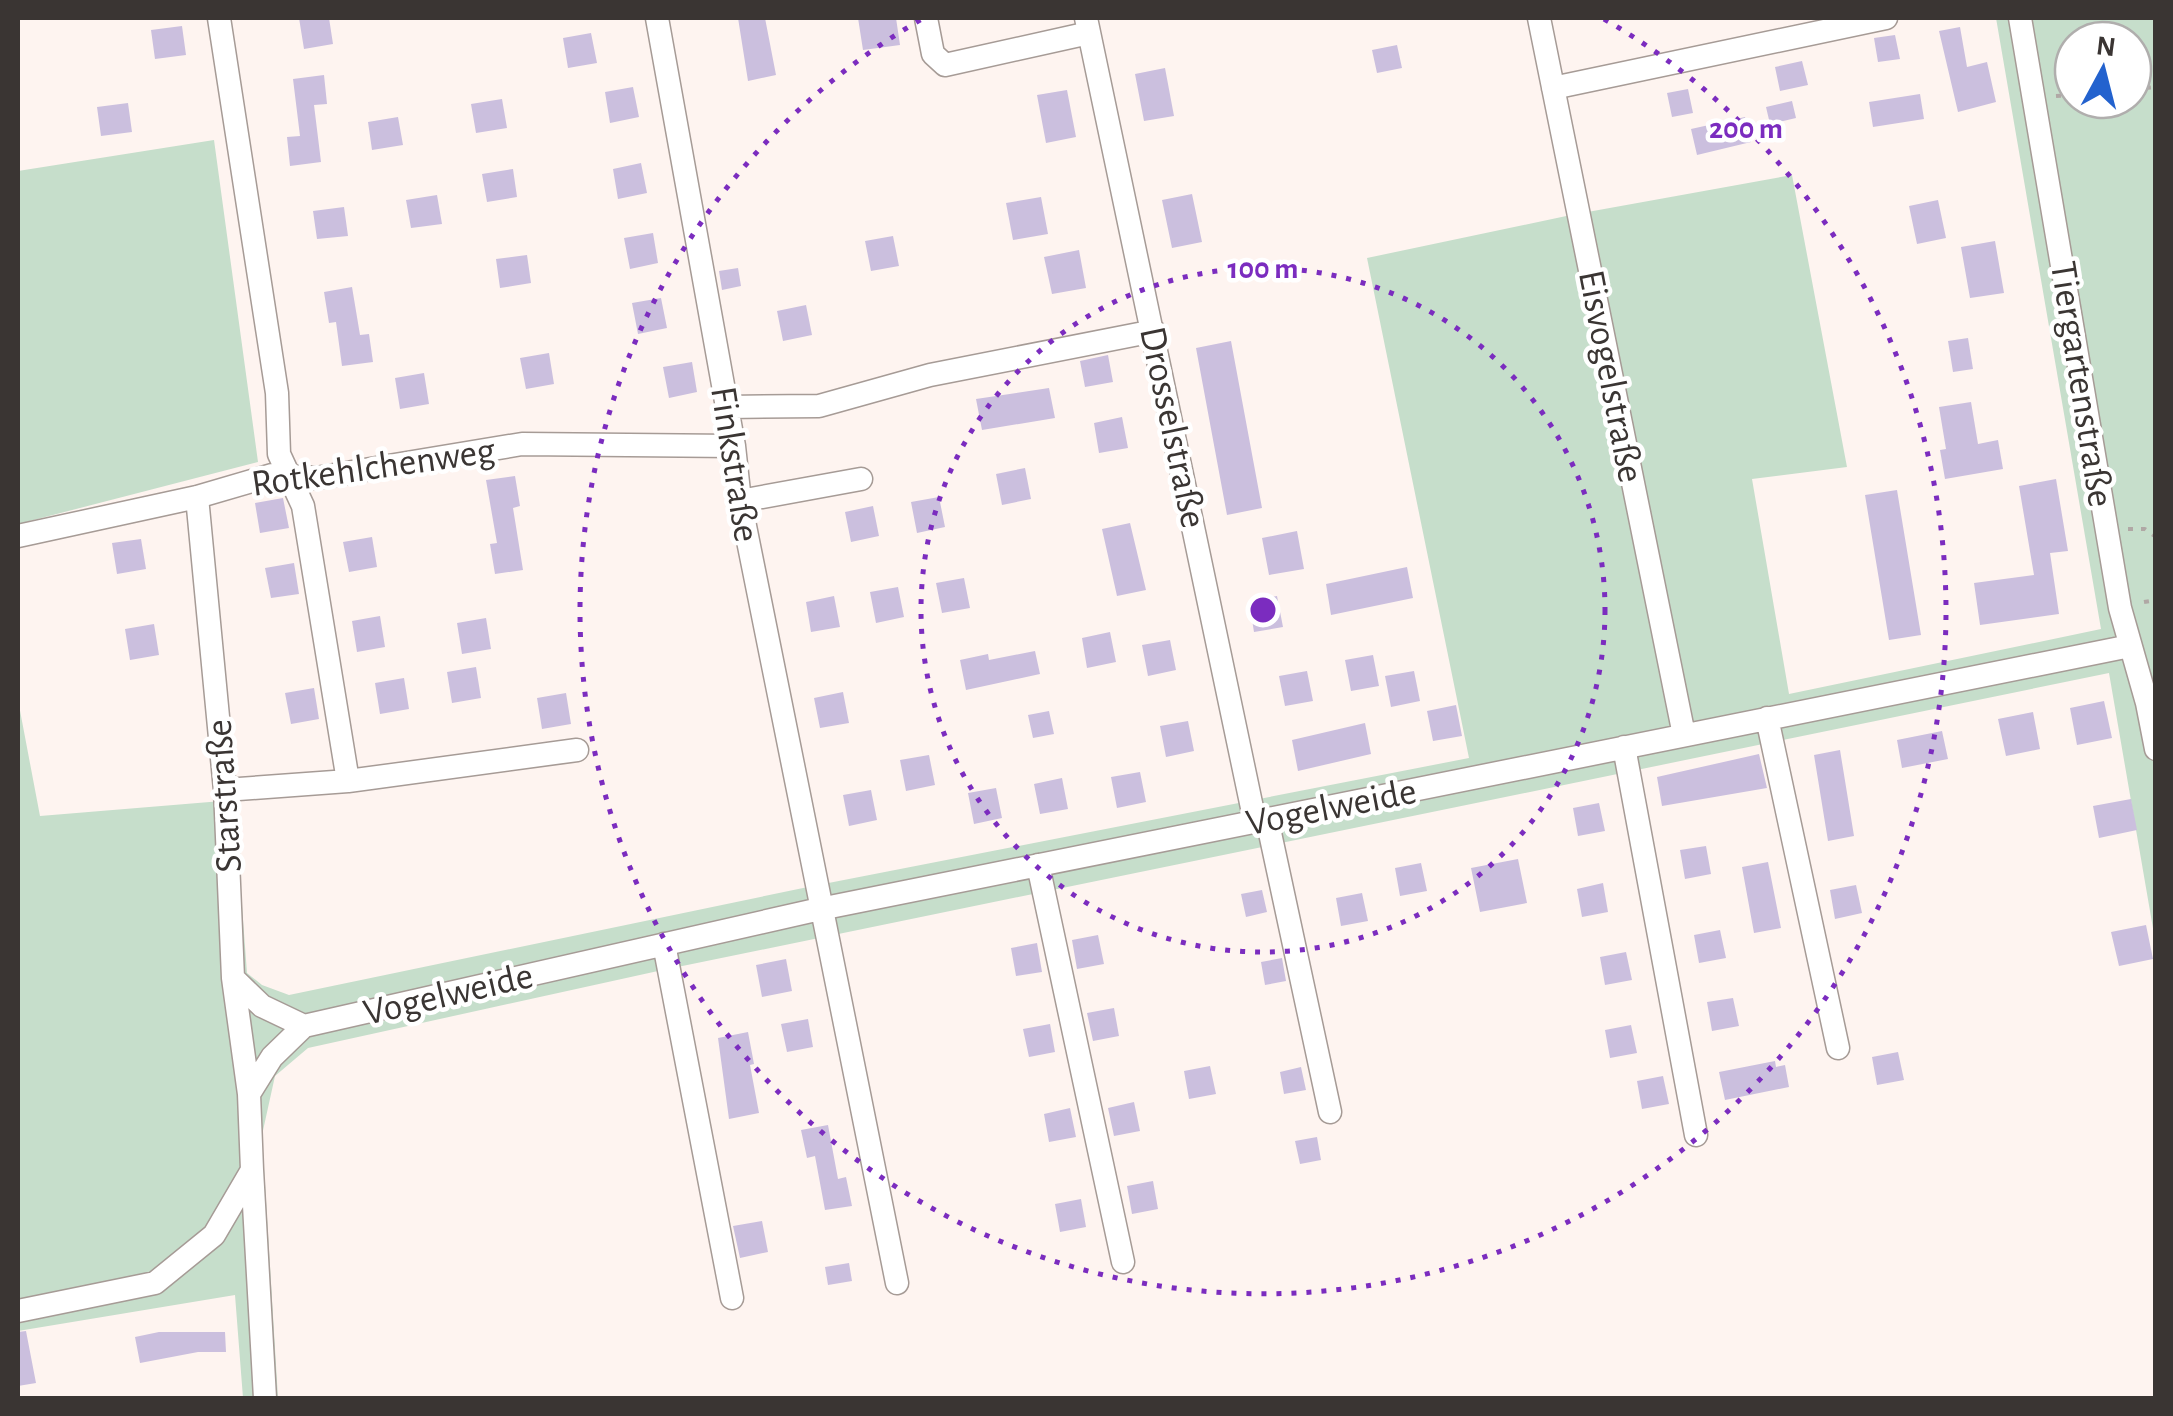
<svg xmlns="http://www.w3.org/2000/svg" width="2173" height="1416" viewBox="0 0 2173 1416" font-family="'Alegreya Sans',sans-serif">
	<rect width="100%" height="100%" fill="#fef4f0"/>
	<path fill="#c6decb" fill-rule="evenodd" d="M1996,18h159v922l-46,-267 -1451,298 -350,77 -33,28 -13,59 16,263h-35l-8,-103 -217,36v-631l22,116 194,-16 13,173 15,12 27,10 519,-108 661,-129 -102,-500 204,-43 221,-40 55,292 -95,12 37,215 312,-65zM2073,40h60v60h-60z
		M214,140l44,322 -240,62v-353z"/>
	<path fill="#cbbfde" d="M299,18h30l4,26 -29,5z
		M738,18h27l11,57 -28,6z
		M858,18h38l4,27 -37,5z
		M182,26l4,29 -31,4 -4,-29z
		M1960,27l7,40 20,-5 9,40 -38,10 -19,-81z
		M591,33l6,30 -29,5 -5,-30z
		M1895,35l5,24 -22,3 -4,-24z
		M1397,45l5,23 -25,5 -5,-23z
		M1802,61l6,24 -28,6 -5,-24z
		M1165,68l9,48 -30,5 -9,-47z
		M324,75l3,29 -13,1 7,57 -31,4 -3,-29 13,-1 -7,-57z
		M633,87l6,30 -29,6 -5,-31z
		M1688,89l5,24 -21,4 -5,-24z
		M1067,90l9,47 -30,6 -9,-48z
		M1920,94l4,25 -51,8 -4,-25z
		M502,99l5,29 -31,5 -5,-29z
		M1792,101l4,17 -26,6 -4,-17z
		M128,103l4,29 -31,4 -4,-29z
		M398,117l5,28 -31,5 -4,-28z
		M1745,117l6,25 -54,13 -6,-26z
		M641,163l6,30 -29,6 -5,-30z
		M513,169l4,28 -30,5 -5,-28z
		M1192,194l10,48 -30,6 -10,-48z
		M437,195l5,29 -31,4 -5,-28z
		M1041,197l7,37 -35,6 -7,-37z
		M1938,200l8,38 -29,6 -8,-38z
		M344,207l4,29 -31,3 -4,-28z
		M653,233l5,30 -28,6 -6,-31z
		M893,236l6,30 -28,5 -6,-30z
		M1995,241l9,52 -34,5 -9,-51z
		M1079,250l7,38 -34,6 -8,-37z
		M527,255l4,28 -31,5 -4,-29z
		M738,268l3,18 -19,4 -3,-19z
		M352,287l8,48 9,-1 4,28 -31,4 -6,-44 -7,1 -5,-31z
		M661,298l6,30 -29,6 -6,-31z
		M806,305l6,30 -29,6 -6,-30z
		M1968,338l5,31 -20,3 -5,-31z
		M1231,341l31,167 -35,7 -31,-167z
		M549,353l5,31 -28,5 -6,-31z
		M1108,355l5,27 -28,5 -5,-26z
		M692,362l5,30 -28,6 -6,-31z
		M424,373l5,31 -29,5 -5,-31z
		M1049,388l6,30 -73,12 -6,-31z
		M1971,402l7,42 20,-4 5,29 -58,10 -5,-29 6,-1 -7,-42z
		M1122,417l6,31 -29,5 -5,-30z
		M1025,468l6,31 -29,6 -6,-31z
		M515,476l5,30 -7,2 10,62 -28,4 -5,-30 7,-1 -11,-63z
		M2056,479l12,72 -18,2 9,61 -79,11 -6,-42 60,-8 -15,-89z
		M1897,490l24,145 -32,5 -24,-145z
		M939,497l6,30 -28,6 -6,-31z
		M283,498l6,30 -29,5 -5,-30z
		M873,506l6,30 -28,6 -6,-30z
		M1130,523l16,67 -29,6 -15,-67z
		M1297,531l7,38 -35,6 -7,-37z
		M372,537l5,30 -28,5 -6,-30z
		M141,539l5,30 -29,5 -5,-31z
		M294,563l5,31 -28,4 -6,-30z
		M1407,567l6,31 -82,17 -5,-31z
		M964,578l6,30 -28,5 -6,-30z
		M898,587l6,30 -28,6 -6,-31z
		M834,596l6,31 -29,5 -5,-30z
		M1277,596l6,31 -29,5 -5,-31z
		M380,616l5,31 -28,5 -5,-31z
		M486,618l5,31 -29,5 -5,-31z
		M154,624l5,31 -29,5 -5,-31z
		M1110,632l6,30 -29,6 -5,-30z
		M1170,640l6,30 -28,6 -6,-31z
		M1035,651l5,23 -74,16 -6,-30 28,-6 1,6z
		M1373,655l6,31 -28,5 -6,-31z
		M476,667l5,31 -29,5 -5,-31z
		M1307,671l6,30 -28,5 -6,-30z
		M1414,671l6,30 -29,6 -6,-31z
		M404,678l5,31 -29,5 -5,-31z
		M314,688l5,31 -28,5 -6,-31z
		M843,692l6,31 -29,5 -6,-30z
		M566,693l5,31 -29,5 -5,-31z
		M2104,701l8,37 -35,7 -7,-37z
		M1456,705l6,31 -29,5 -6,-30z
		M1049,711l5,23 -21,4 -5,-23z
		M2033,712l7,37 -34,7 -8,-37z
		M1188,721l6,30 -28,6 -6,-31z
		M1365,723l6,31 -73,17 -6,-31z
		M1942,731l6,28 -46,9 -5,-28z
		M1840,750l14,86 -26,5 -14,-86z
		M1759,754l8,34 -105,18 -5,-29z
		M929,755l6,30 -29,6 -6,-31z
		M1140,772l6,30 -29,6 -6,-31z
		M1062,778l6,31 -28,5 -6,-30z
		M996,788l6,30 -28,6 -6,-31z
		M871,790l6,30 -28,6 -6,-31z
		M2131,799l6,31 -38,8 -6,-32z
		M1599,803l6,28 -27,5 -5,-28z
		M1706,846l5,28 -26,5 -5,-29z
		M1518,859l9,44 -47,9 -9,-44z
		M1768,862l13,66 -27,5 -12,-66z
		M1421,863l6,28 -27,5 -5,-28z
		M1603,883l5,29 -26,5 -5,-28z
		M1856,885l6,28 -27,6 -5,-29z
		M1262,890l5,22 -21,5 -5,-23z
		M1362,893l6,28 -27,5 -5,-28z
		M2146,925l7,34 -34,7 -8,-34z
		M1720,930l6,28 -27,5 -5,-28z
		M1098,935l6,29 -27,5 -5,-29z
		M1037,943l5,29 -26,4 -5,-28z
		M1626,952l6,28 -27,5 -5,-28z
		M1282,958l4,23 -21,4 -4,-23z
		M786,959l6,32 -30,6 -6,-32z
		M1733,998l6,28 -27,5 -5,-29z
		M1114,1008l5,28 -26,5 -6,-28z
		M808,1019l5,28 -26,5 -6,-28z
		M1050,1024l5,28 -26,5 -6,-28z
		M1631,1025l6,28 -27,5 -5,-28z
		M748,1032l6,32 -4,1 9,48 -30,6 -11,-81z
		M1898,1052l6,28 -27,5 -5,-28z
		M1775,1061l1,6 9,-2 4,22 -64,13 -6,-28z
		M1210,1066l6,28 -27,5 -5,-28z
		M1301,1067l5,23 -22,4 -4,-22z
		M1663,1076l6,28 -27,5 -5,-28z
		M1134,1102l6,29 -26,5 -6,-28z
		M1070,1108l6,29 -27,5 -5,-28z
		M828,1125l10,54 8,-2 6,29 -27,4 -10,-54 -8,2 -6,-28z
		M1317,1137l4,23 -21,4 -5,-23z
		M1153,1181l5,28 -26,5 -5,-28z
		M1081,1199l5,28 -26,5 -5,-28z
		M762,1221l6,31 -28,6 -7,-32z
		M849,1263l3,18 -24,4 -3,-18z
		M26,1331l10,52 -18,3v-54z
		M159,1332h66l1,20h-28l-58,11 -5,-26z"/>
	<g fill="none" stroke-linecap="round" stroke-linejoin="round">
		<defs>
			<path id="minor" d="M219,18l58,375 2,61 24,52 45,275
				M657,18l77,428 6,55 157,782
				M926,18l7,36 12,11 144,-32
				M1086,18l169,804
				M1539,18l145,717
				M2020,18l100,590 27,95 9,46
				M1553,88l333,-70
				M727,407l92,-1 111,-31 224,-44
				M197,497l28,293 8,188 16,116
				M740,501l121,-22
				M18,536l179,-39 75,-22 44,3 206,-34 212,2
				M1767,718l71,330
				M1624,747l72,388
				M225,790l123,-9 229,-31
				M1267,819l63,293
				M1038,865l85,397
				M664,944l68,354
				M233,978l29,28 42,20
				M252,1170l13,228
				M18,1311l137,-28 59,-48 38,-65 -3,-76 23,-37 32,-31 516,-117 1310,-263"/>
		</defs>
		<use href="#minor" stroke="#a69b96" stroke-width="25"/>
		<path stroke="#b0a8a5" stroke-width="4" stroke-dasharray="5 8" stroke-linecap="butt" d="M2133,89l23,-2
			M2056,96l17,-1
			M2128,529h17l11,8
			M2144,602l12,-2"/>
		<use href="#minor" stroke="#fff" stroke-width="22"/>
	</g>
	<g fill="none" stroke="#7b2cbf" stroke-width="5" stroke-dasharray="5 10">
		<circle cx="1263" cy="610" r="342"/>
		<path d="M1604 19A683 683 0 1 1 922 19"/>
	</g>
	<g text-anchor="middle" stroke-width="9" stroke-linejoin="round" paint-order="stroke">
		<g font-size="38" fill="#3a3533" stroke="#fff">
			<text transform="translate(1612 376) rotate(79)" y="13">Eisvogelstraße</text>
			<text transform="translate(2083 384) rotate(81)" y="13">Tiergartenstraße</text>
			<text transform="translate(1174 427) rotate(78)" y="13">Drosselstraße</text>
			<text transform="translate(736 464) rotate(81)" y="13">Finkstraße</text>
			<text transform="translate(373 466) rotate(-8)" y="13">Rotkehlchenweg</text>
			<text transform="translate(223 796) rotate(-94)" y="13">Starstraße</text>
			<text transform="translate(1331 806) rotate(-11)" y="13">Vogelweide</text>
			<text transform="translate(448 993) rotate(-13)" y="13">Vogelweide</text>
		</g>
	</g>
	<circle cx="1263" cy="610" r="15" fill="#7b2cbf" stroke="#fff" stroke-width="5"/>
	<g font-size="30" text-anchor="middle" font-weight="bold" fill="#7b2cbf" stroke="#fff" stroke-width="9" stroke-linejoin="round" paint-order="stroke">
		<text x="1746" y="138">200 m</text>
		<text x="1263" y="278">100 m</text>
	</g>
	<rect width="2173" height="1416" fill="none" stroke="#3a3533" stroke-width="40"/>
	<g transform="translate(2103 70) rotate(7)"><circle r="48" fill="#ffffff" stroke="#b0aead" stroke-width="2.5"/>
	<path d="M0-8L18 38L0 25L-18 38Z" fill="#2362ce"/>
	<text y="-15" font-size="28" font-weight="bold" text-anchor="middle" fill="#3a3533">N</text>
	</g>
</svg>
